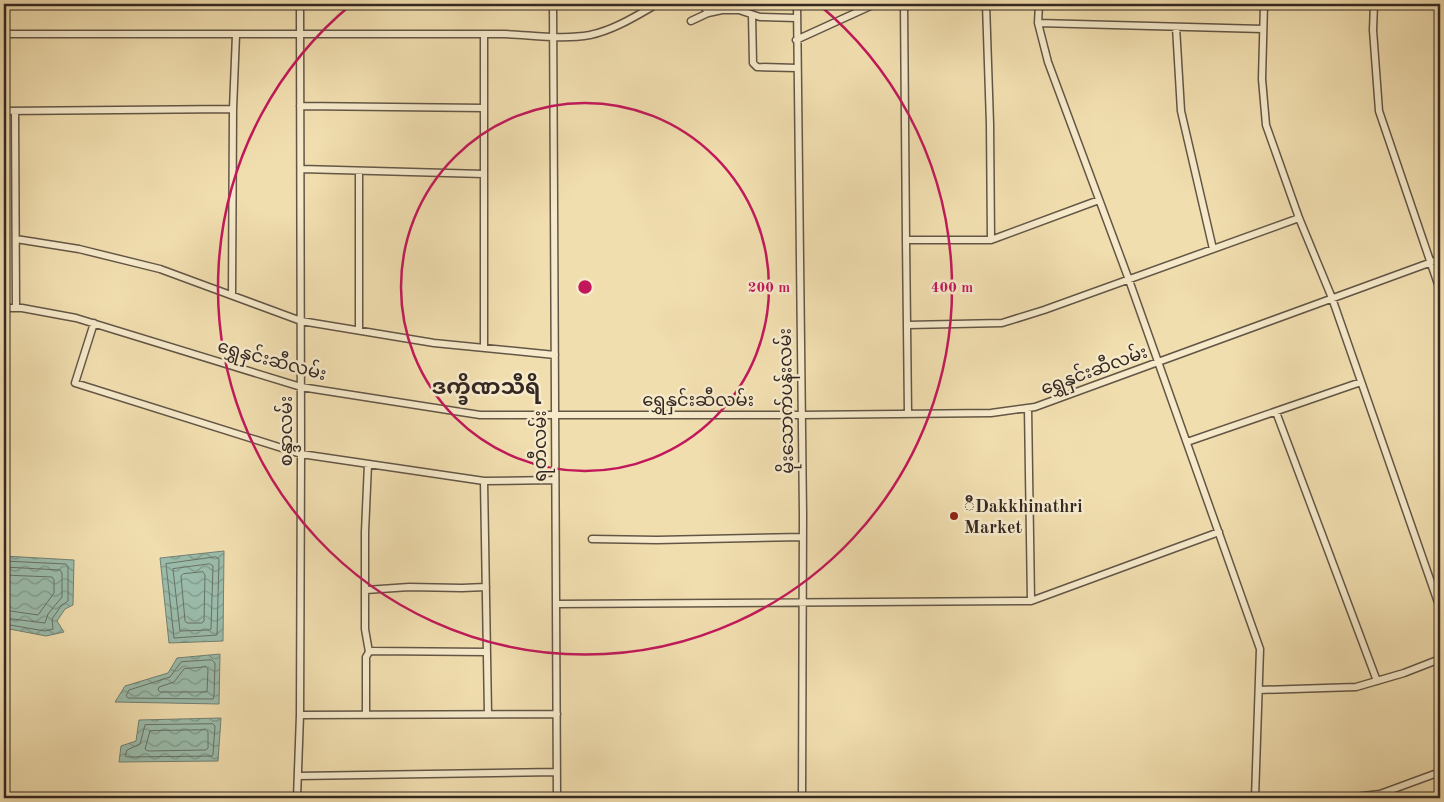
<svg xmlns="http://www.w3.org/2000/svg" width="1444" height="802" viewBox="0 0 1444 802" font-family="'Old Standard TT','Noto Sans Myanmar',serif">
	<defs>
		<pattern id="water-waves" width="16" height="10" patternUnits="userSpaceOnUse" patternTransform="scale(1.25)"><rect width="16" height="10" fill="#9bbcab"/><path d="M0 5q4-4 8 0t8 0" fill="none" stroke="#7f998b"/></pattern>
	</defs>
	<rect width="100%" height="100%" fill="#f1deaf"/>
	<filter id="stains"><feTurbulence type="fractalNoise" baseFrequency=".004" numOctaves="4"/><feColorMatrix values="0 0 0 0 .2 0 0 0 0 .09 0 0 0 0 .02 0 0 0 .5 -.17"/></filter>
	<radialGradient id="worn" r=".72"><stop offset=".6" stop-color="#630" stop-opacity="0"/><stop offset="1" stop-color="#630" stop-opacity=".3"/></radialGradient>
	<path fill="url(#water-waves)" stroke="#728175" d="M224,551l-1,90 -54,2 -9,-85z
		M4,556l70,4 -1,45 -8,4 -8,12 7,11 -18,4 -42,-8z
		M220,654l-1,50 -104,-2 10,-16 43,-13 9,-15z
		M221,718l-3,43 -99,1 2,-16 15,-5 3,-21z"/>
	<g fill="none" stroke-linecap="round" stroke-linejoin="round">
		<path stroke="#687267" stroke-width="1" d="M216,557l3,2 -2,76 -43,3 -8,-74z
			M4,561l62,3 2,3v34l-7,5 -9,13 1,10 -8,2 -41,-7
			M210,564l3,2 -2,63 -2,1 -29,1 -7,-62z
			M4,567l56,3 2,3v24l-14,17 -3,9 -41,-5
			M203,572l2,3 -1,46 -2,2h-15l-2,-2 -4,-45 2,-2z
			M4,575l48,2 2,3v13l-16,22 -34,-5
			M212,660l3,3 -1,33 -1,3 -85,-1 -2,-2 3,-6 41,-13 11,-15z
			M206,667l2,2 -1,23h-47l-2,-2 1,-3 15,-5 10,-13z
			M213,724l2,2 -2,28 -1,2 -84,1 -3,-1 2,-6 13,-6 5,-19z
			M206,730l2,2v16l-2,2 -58,1 -3,-2 5,-18z"/>
		<defs>
			<path id="minor" d="M553,4l4,794
				M703,4l5,9
				M797,4l6,511 -1,283
				M904,4l2,236h85l108,-40
				M986,4l4,120 1,116
				M1039,4l-1,19 10,39 81,218 131,369 -5,149
				M1264,4l-2,75 4,46 33,93 33,80 108,310
				M1374,4l-1,26 6,81 61,179
				M752,15l1,48 4,4 40,1
				M691,21l17,-8 14,-3h17l21,7 36,1
				M1038,23l225,6
				M1176,27l5,84 32,138
				M4,34h500c28,1 58,6 86,1 24,-5 46,-19 67,-31
				M796,40l79,-36
				M300,106l184,2
				M4,111l229,-2
				M15,111l1,197
				M301,169l183,5
				M359,171v159
				M16,239l63,10 81,20 141,52 133,22 121,12
				M906,240l2,173
				M232,295l1,-186 3,-74
				M4,308h18l54,10 225,69 179,28h322l189,-2 44,-6 405,-148
				M94,323l-19,60 226,71 183,27 71,-1
				M908,325l94,-2 42,-13 255,-92
				M484,348v-314
				M1276,412l101,269
				M1187,442l174,-60
				M368,464l-3,68v97l4,23
				M484,481l4,233
				M592,539l65,1 146,-3
				M366,590l43,-3 53,1 24,-1
				M1031,601l188,-69
				M556,604l475,-3 -3,-193
				M1259,690l97,-3 48,-14 36,-14
				M366,714v-57l3,-5 3,-1 115,1
				M300,715l257,-1
				M298,776l259,-4
				M4,797l1341,1 35,-4 60,-22
				M297,798l3,-83 1,-261 -1,-450"/>
		</defs>
		<use href="#minor" stroke="#635646" stroke-width="9"/>
		<use href="#minor" stroke="#f6eacb" stroke-width="6"/>
	</g>
	<g fill="none" stroke="#c2185b" stroke-width="2.5">
		<circle cx="585" cy="287" r="184"/>
		<path d="M818 4A367 367 0 1 1 352 4"/>
	</g>
	<circle fill="#8f2418" stroke="#f6eacb" stroke-width="2" cx="954" cy="516" r="5"/>
	<g text-anchor="middle" stroke-width="5" stroke-linejoin="round" paint-order="stroke">
		<g font-size="18" fill="#342823" stroke="#f6eacb">
			<text transform="translate(272 360) rotate(15)" y="6">ရွှေနှင်းဆီလမ်း</text>
			<text transform="translate(1094 370) rotate(-20)" y="6">ရွှေနှင်းဆီလမ်း</text>
			<text x="698" y="406">ရွှေနှင်းဆီလမ်း</text>
			<text transform="translate(786 401) rotate(-91)" y="6">မိုးသောက်ပန်းလမ်း</text>
			<text transform="translate(286 431) rotate(-90)" y="6">စန္ဒာလမ်း</text>
			<text transform="translate(540 446) rotate(-90)" y="6">ရတီလမ်း</text>
		</g>
		<g font-size="18" font-weight="bold" fill="#342823" stroke="#f6eacb" text-anchor="start">
			<text x="964" y="512">ီDakkhinathri<tspan x="964" dy="21">Market</tspan></text>
		</g>
		<g font-size="22" font-weight="bold" fill="#342823" stroke="#f6eacb">
			<text x="486" y="394">ဒက္ခိဏသီရိ</text>
		</g>
	</g>
	<circle cx="585" cy="287" r="8" fill="#c2185b" stroke="#f6eacb" stroke-width="2.5"/>
	<g font-size="15" text-anchor="middle" font-weight="bold" fill="#c2185b" stroke="#f6eacb" stroke-width="5" stroke-linejoin="round" paint-order="stroke">
		<text x="769" y="292">200 m</text>
		<text x="952" y="292">400 m</text>
	</g>
	<rect width="1444" height="802" fill="none" stroke="#f1deaf" stroke-width="20"/>
	<rect x="5" y="5" width="1434" height="792" fill="none" stroke="#342823" stroke-width="2.5"/>
	<rect x="10" y="10" width="1424" height="782" fill="none" stroke="#342823"/>
	<rect width="100%" height="100%" filter="url(#stains)"/>
	<rect width="100%" height="100%" fill="url(#worn)"/>
</svg>
